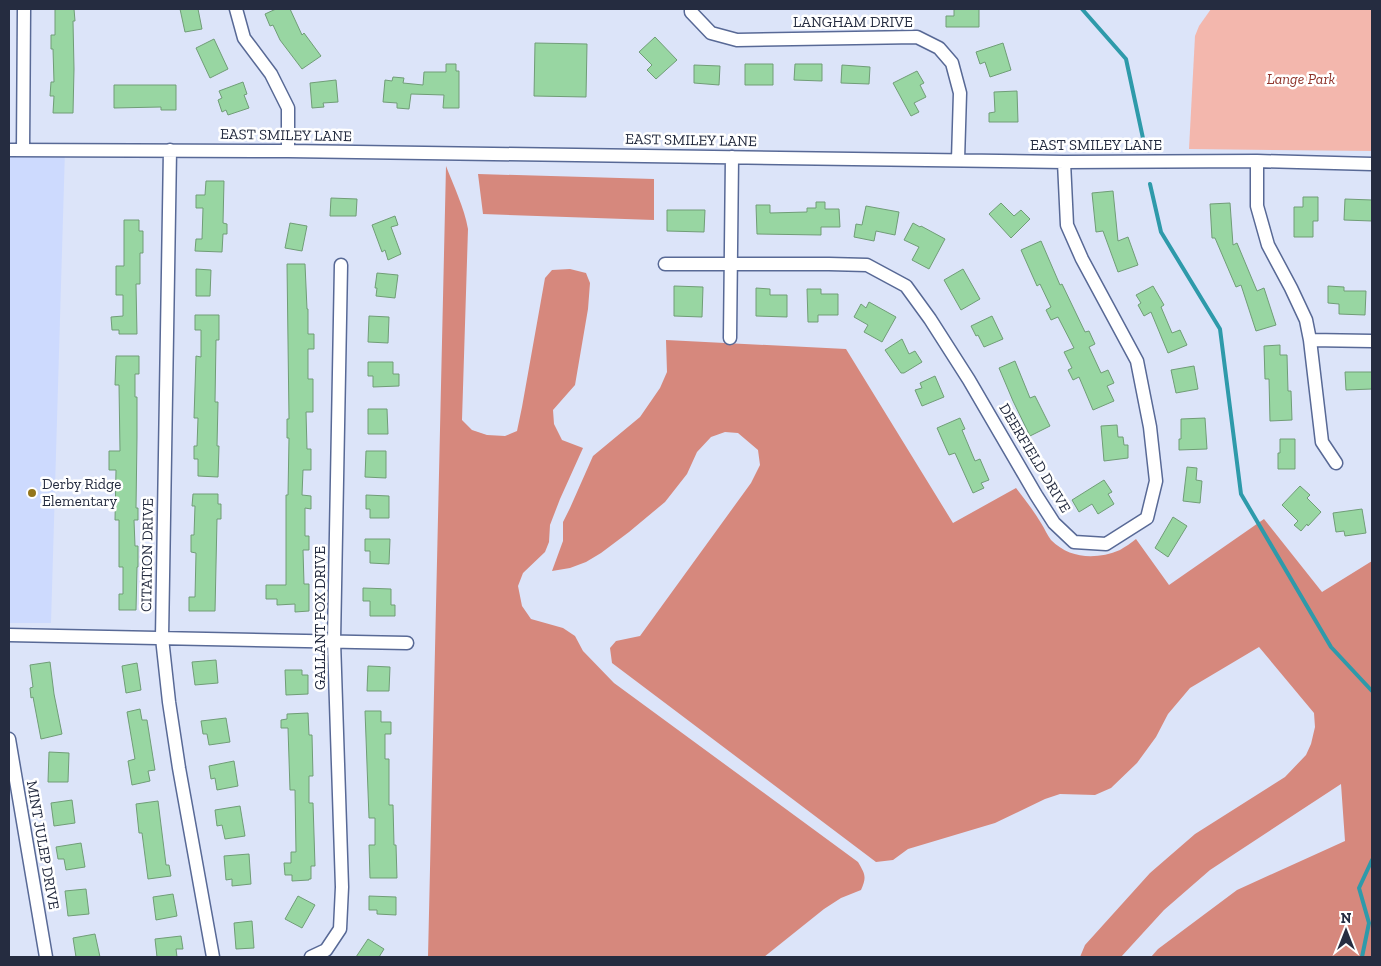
<svg xmlns="http://www.w3.org/2000/svg" width="1381" height="966" viewBox="0 0 1381 966" font-family="'Zilla Slab',serif">
	<rect width="100%" height="100%" fill="#dce4f9"/>
	<path fill="#cddafe" d="M65,150l-14,473h-42v-472z"/>
	<path fill="#f3b7ad" d="M1211,9h161v142l-183,-2 6,-113 4,-10z"/>
	<path fill="#d6887d" d="M446,166c8,21 18,41 22,63l-6,191 10,10 15,5 18,1 12,-5 5,-24 23,-129 7,-8 18,-1 16,4 4,10 -2,26 -13,76 -22,25 1,14 8,16 21,8 -23,51 -10,26 -1,17 -4,10 -22,21 -5,13 4,20 9,13 32,9 12,8 8,15 31,32 244,179c7,12 9,15 3,28l-20,8 -17,11 -60,48h-336z
		M478,174l176,5v41l-171,-6z
		M666,340l180,9 107,174 63,-35c9,12 18,23 25,35 4,6 6,12 10,17 19,19 45,20 69,10 5,-3 11,-7 16,-11l33,46 95,-66 58,73 50,-31v396h-221l7,-8 79,-59 108,-49 -4,-57 -131,86 -46,40 -43,47h-41l5,-12 65,-72 45,-39 90,-57 21,-22 5,-11 4,-17 -1,-14 -55,-66 -69,41 -22,26 -12,23 -19,26 -26,25 -16,7 -35,-1 -15,5 -50,24 -87,26 -15,11 -17,2 -264,-199 -2,-15 6,-7 24,-5 111,-153 9,-18 -2,-15 -20,-17 -13,-1 -14,5 -14,15 -10,22 -22,28 -36,30 -28,21 -15,9 -16,6 -18,3 11,-30v-19l7,-14 23,-52 47,-39 20,-29 7,-16z"/>
	<g fill="none" stroke-linecap="round" stroke-linejoin="round">
		<path stroke="#2e9aaa" stroke-width="4" d="M1082,9l44,50 18,84
			M1150,184l11,48 59,97 21,165 90,153 41,44
			M1362,957l7,-34 -10,-35 13,-28"/>
	</g>
	<path fill="#98d6a2" stroke="#709d77" d="M55,9h19l1,12h-2l1,48 -1,44h-20l1,-17h-4l1,-14h3l-1,-33h-2v-14h4z
		M180,9h18l4,20 -17,3z
		M276,9h14l12,26 2,-2 17,23 -19,13 -22,-29 -7,-15 -3,1 -5,-12z
		M954,9h25v18h-33v-11h8z
		M655,37l22,23 -21,19 -9,-9 5,-5 -13,-13z
		M214,39l14,30 -18,9 -14,-30z
		M535,43l52,1 -1,53 -52,-1z
		M1003,43l8,27 -21,7 -5,-15 -5,2 -4,-12z
		M446,64h10v7h3v37h-16l1,-13 -33,-1 -2,15 -12,-1v-5l-14,-1 2,-22 7,1 1,-4 11,1 -1,5 20,2 1,-13h22z
		M745,64h28v21h-28z
		M795,64h27v17l-28,-1z
		M694,65l26,1 -1,19 -25,-2z
		M842,65l28,2 -1,17 -28,-1z
		M917,71l7,12 -4,2 6,12 -12,6 5,9 -8,4 -18,-33z
		M336,80l2,22 -15,1 1,4 -12,1 -2,-25z
		M243,82l4,12 -3,1 5,13 -21,7 -2,-5 -4,2 -4,-12 4,-2 -3,-7z
		M114,85h62v25h-15v-3l-47,1z
		M1017,91l1,31h-29v-9l6,-1 -1,-20z
		M206,181h18l-1,42 4,1v10h-4l-1,18 -27,-1 1,-12h6l1,-31h-7v-13h9z
		M1113,191l5,50 10,-4 10,28 -20,7 -15,-41 -7,1 -4,-39z
		M1303,197h15v24h-5v16h-19v-30h9z
		M331,198l26,1 -1,17h-26z
		M1345,199l27,1v21l-28,-1z
		M816,202h9v7h14l1,18h-19v8l-64,-1 -1,-29h14v8l37,-1v-4h9z
		M1001,203l13,13 7,-6 9,9 -19,19 -22,-24z
		M1230,203l3,42 4,-2 20,48 7,-3 12,37 -20,6 -15,-46 -5,2 -21,-49h-3l-2,-34z
		M866,206l33,6 -4,23 -19,-4 -2,10 -20,-4 2,-13 6,1z
		M667,210h38l-1,22 -37,-1z
		M395,216l3,9 -7,2 10,27 -13,6 -3,-10 -3,2 -10,-27z
		M124,220h15v11h4v22h-3v31h-4l1,50h-18v-4h-7l-1,-13 12,-1v-21h-7v-29h8z
		M290,223l17,3 -5,25 -17,-3z
		M913,223l7,4 1,-1 24,13 -16,30 -17,-9 7,-13 -15,-7z
		M1041,241l19,44 2,-1 23,48 4,-1 6,13 -6,3 12,26 7,-3 6,13 -7,3 7,15 -21,9 -14,-33 -6,3 -5,-10 4,-2 -8,-16 10,-4 -16,-31 -7,3 -5,-10 5,-3 -11,-23 -3,2 -16,-36z
		M287,264h18l2,45h1v25h6v15h-6v30h5v33h-7l1,37h4v21h-8l-1,25 9,1v13l-6,-1v28h4v14h-6l1,34h5v27l-14,1v-8l-18,1v-6h-11v-14h20v-90h2l1,-57h-2v-19h2z
		M196,269l15,1 -1,26h-14z
		M963,269l17,30 -19,11 -17,-30z
		M377,273l21,2 -3,23 -19,-2 1,-8h-2z
		M674,286l29,1 -1,30 -28,-1z
		M1153,286l11,19 -3,2 11,26 8,-3 7,15 -19,8 -17,-41 -7,4 -6,-11 3,-2 -5,-8z
		M1328,286l16,1v4h22l-1,24 -26,-1v-10l-11,-1z
		M756,288l14,1v6h17v22l-31,-1z
		M807,289h14v5h17v21h-20v7h-10z
		M869,302l27,15 -14,25 -18,-10 4,-7 -14,-8 7,-13 5,4z
		M195,315h24v25h-3l-1,62h3l-1,44h2l-1,31 -20,-1v-17h-4v-13h3l1,-28h-4l2,-62 5,1v-27h-6z
		M369,316l20,1 -1,26 -20,-1z
		M992,316l11,23 -19,8 -6,-12 -2,1 -5,-10z
		M902,339l7,15 6,-3 7,11 -18,11h-3l-16,-23z
		M1280,345v10h7l1,36h3l1,29 -22,1 -1,-42h-4l-1,-33z
		M116,356h23v18h-4v23h2v40l-1,71h2v12h-4l1,26h3v21h-1l-1,43h-17v-16h4v-27h-4v-47h-4l1,-50h-7v-19h11l-1,-66h-4z
		M1015,361l15,37 5,-2 15,30 -20,10 -17,-35 -14,-33z
		M368,362h25v12h6v12l-26,1v-11h-5z
		M1194,366l4,23 -22,4 -5,-23z
		M1345,372h27v17l-26,1z
		M935,376l9,21 -22,9 -7,-16 7,-2 -2,-5z
		M368,409h19l1,25h-20z
		M960,418l5,11 -3,1 13,31 5,-2 9,21 -8,3 3,5 -11,5 -18,-40 -6,2 -12,-27z
		M1205,418l2,31 -28,1v-11h2v-20z
		M1117,425l1,12h5l1,8h4v13l-24,3 -3,-35z
		M1280,439h15v30h-17v-16h2z
		M366,451h20v27l-21,-1z
		M1187,467l10,1 -1,12 6,1 -2,22 -17,-2z
		M1104,480l8,12 -4,2 6,10 -16,10 -6,-10 -13,8 -7,-12z
		M1300,486l10,9 -3,3 14,14 -13,14 -1,-2 -6,7 -7,-6 4,-4 -16,-16z
		M193,494h25v10h3v15h-4l-2,92h-26v-14h6l1,-44 -5,-1v-17h3l1,-29h-3z
		M366,495l23,1v22h-19v-9h-4z
		M1362,509l4,24 -21,3 -1,-5 -8,1 -3,-19z
		M1173,517l14,9 -19,31 -13,-9z
		M365,539h25l-1,25 -19,-1v-12h-5z
		M363,588l28,1v16h4v11h-25v-15h-7z
		M216,660l2,23 -23,2 -3,-23z
		M50,662l4,32 8,40 -21,5 -8,-42 -2,1 -1,-10 3,-1 -3,-22z
		M137,663l4,27 -15,3 -4,-27z
		M368,666l22,1 -1,24h-22z
		M285,670h17v5h6v19l-22,1z
		M140,709l2,11h5l8,50 -7,1 2,10 -18,4 -4,-24 7,-2 -8,-47z
		M365,711h16v11h10v12h-6v25h4v46h4l1,40h2l1,33h-27l-1,-33h6v-27h-6z
		M308,713l1,22h3l1,41h-4v27h4l2,63h-4v13h-2v1l-17,1v-6h-7l-1,-12h7v-11h5l-1,-62h-5l-2,-62h-7v-8l6,-1v-5z
		M226,718l4,24 -21,3 -2,-11h-4l-2,-13z
		M49,752l20,1 -1,29h-20z
		M234,761l4,25 -21,4 -2,-12 -4,1 -2,-13z
		M72,800l3,23 -21,3 -3,-23z
		M158,801l8,64h3l2,11 -23,3 -6,-46h-3l-3,-29z
		M240,806l5,30 -20,3 -3,-14 -5,1 -2,-16z
		M81,843l4,24 -19,3 -2,-11h-6l-2,-12z
		M249,854l2,30 -19,2v-7l-6,1 -2,-24z
		M86,889l3,25 -21,2 -3,-25z
		M173,894l4,22 -21,4 -3,-23z
		M298,896l17,9 -13,23 -17,-9z
		M369,896l27,1v18l-19,-1v-4h-8z
		M252,921l2,27 -18,1 -2,-26z
		M95,934l5,23h-24l-3,-19z
		M181,936l2,13h-7l1,8h-20l-2,-18z
		M368,939l16,10 -5,8h-23z"/>
	<g fill="none" stroke-linecap="round" stroke-linejoin="round">
		<defs>
			<path id="minor" d="M236,9l8,29 27,36 17,34v43
				M691,9v3l20,21 26,7 180,-3 22,11 13,15 8,30 -2,67
				M9,150l279,1 776,11 193,-1 115,3
				M23,150l1,-141
				M170,150l-8,488 7,64 10,66 34,189
				M1257,161v45l11,39 23,43 15,32 4,20 12,102 14,21
				M665,264h164l38,1 39,21 24,33 39,61 67,115 18,28 20,19 32,2 41,-26 9,-37 -6,-54 -13,-66 -55,-102 -15,-34 -3,-63
				M730,338l2,-181
				M1310,340l62,1
				M9,635l398,8
				M9,739l37,218
				M311,957l15,-7 14,-21 2,-42 -8,-246 7,-376"/>
		</defs>
		<use href="#minor" stroke="#586996" stroke-width="15"/>
		<use href="#minor" stroke="#fff" stroke-width="12"/>
	</g>
	<circle fill="#93751c" stroke="#fff" stroke-width="2" cx="32" cy="493" r="5"/>
	<g text-anchor="middle" stroke-width="5" stroke-linejoin="round" paint-order="stroke">
		<g font-size="15" fill="#252c40" stroke="#fff">
			<text x="853" y="27">LANGHAM DRIVE</text>
			<text transform="translate(286 135) rotate(1)" y="5">EAST SMILEY LANE</text>
			<text transform="translate(691 140) rotate(1)" y="5">EAST SMILEY LANE</text>
			<text x="1096" y="150">EAST SMILEY LANE</text>
			<text transform="translate(1035 458) rotate(59)" y="5">DEERFIELD DRIVE</text>
			<text transform="translate(147 555) rotate(-89)" y="5">CITATION DRIVE</text>
			<text transform="translate(320 618) rotate(-90)" y="5">GALLANT FOX DRIVE</text>
			<text transform="translate(43 845) rotate(80)" y="5">MINT JULEP DRIVE</text>
		</g>
		<g font-size="15" font-style="italic" fill="#8e3229" stroke="#fff">
			<text x="1301" y="84">Lange Park</text>
		</g>
		<g font-size="15" fill="#252c40" stroke="#fff" text-anchor="start">
			<text x="42" y="489">Derby Ridge<tspan x="42" dy="17">Elementary</tspan></text>
		</g>
	</g>
	<rect width="1381" height="966" fill="none" stroke="#252c40" stroke-width="20"/>
	<g transform="translate(1346 931)" stroke="#ffffff" stroke-width="4" paint-order="stroke">
	<path d="M0-4L9 19L0 12L-9 19Z" fill="#252c40"/>
	<text y="-8" font-size="14" font-weight="bold" text-anchor="middle" fill="#252c40">N</text>
	</g>
</svg>
